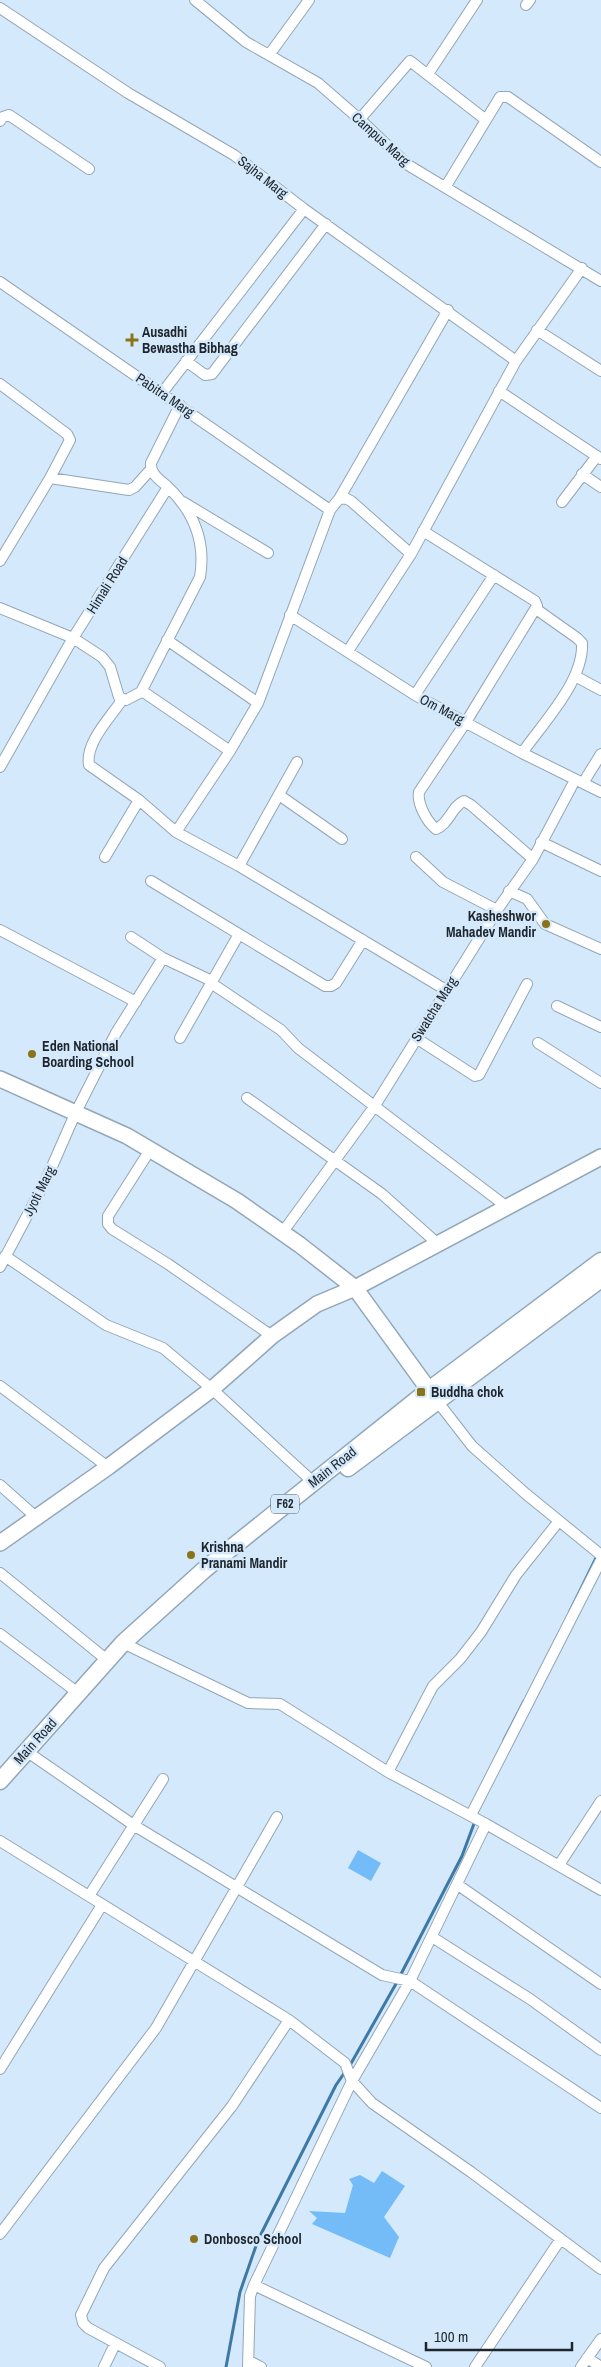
<svg xmlns="http://www.w3.org/2000/svg" width="601" height="2367" viewBox="0 0 601 2367" font-family="'Archivo Narrow',sans-serif">
	<rect width="100%" height="100%" fill="#d4e9fb"/>
	<path fill="#73bcf7" d="M358,1850l23,13 -10,18 -23,-13z
		M382,2171l23,15 -21,31 15,20 -9,21 -78,-34 5,-6 -8,-7 36,2 8,-28 -4,-6 11,-4 14,8z"/>
	<g fill="none" stroke-linecap="round" stroke-linejoin="round">
		<path stroke="#3e79a6" stroke-width="3" d="M570,1611l26,-53
			M504,1740l20,-39
			M400,1976l62,-120 13,-35
			M349,2067l48,-85
			M226,2367l14,-75 18,-52 78,-155 9,-13"/>
		<defs>
			<path id="street" d="M195,0l51,42 72,41 47,41 43,41 193,116
				M526,5l4,-5
				M0,8l128,85 106,62 70,54 212,152
				M269,55l40,-55
				M428,74l49,-74
				M360,119l50,-58 76,59
				M0,121l3,-4 6,-2 80,54
				M446,186l54,-89h8l93,65
				M0,282l330,228
				M537,330l64,41
				M186,361l19,14 7,-1 114,-150
				M0,384l67,50 3,6 -20,38 -50,83
				M499,391l102,68
				M162,393l142,-184
				M582,474l19,13
				M50,478l79,12 6,-3 16,-18
				M339,499l109,-189
				M183,502l85,51
				M562,502l35,-46
				M423,531l112,70 2,5 -71,116 -47,70c-2,12 8,30 17,37 13,-5 16,-23 28,-28l7,4 62,54
				M0,608l73,30 29,19 8,10 9,30 7,3 15,-8 4,1 85,58
				M290,615l125,80 107,58 79,39
				M167,640l91,63
				M348,651l63,-97 105,-193 66,-93
				M575,676l26,14
				M141,692l59,-115c6,-36 -6,-65 -32,-90
				M415,695l79,-120
				M122,700c-12,18 -37,43 -33,65l50,35
				M522,753c21,-30 62,-72 60,-110l-5,-5 -41,-29
				M0,767l73,-129 95,-151c-8,-7 -18,-13 -17,-24l29,-58
				M583,783l18,-29
				M279,795l63,44
				M176,832l54,-81 28,-48 72,-193 9,-11 6,-1 6,3 60,53
				M541,842l60,29
				M105,857l34,-57 37,32 63,34 207,124
				M416,857l27,25 54,28
				M239,866l58,-104
				M151,881l174,105h6l5,-3 27,-43
				M509,891l18,8 18,25 56,25
				M0,930l136,72
				M131,937l32,21 49,23
				M211,983l70,47 17,18 209,159
				M557,1006l44,21
				M180,1038l59,-104
				M416,1038l59,38 4,-1 48,-91
				M538,1043l63,40
				M247,1098l135,96 56,50
				M150,1150l-42,66v8l4,5 56,35 104,72
				M282,1233l92,-126 123,-197 36,-51 42,-79
				M5,1256l101,69 57,23 49,41 101,93
				M0,1267l47,-89 28,-64 41,-81 47,-75
				M0,1386l108,81
				M434,1397l38,49 54,48 75,61
				M0,1485l37,33
				M0,1573l107,87
				M0,1634l78,59
				M123,1643l125,60 32,1 108,68 98,52 115,66
				M26,1751l109,75 247,149 28,6 191,127
				M388,1772l45,-86 27,-27 21,-27 35,-57 43,-54
				M471,1815l130,-255
				M0,1841l289,179 56,43 7,18 20,22 99,69 130,97
				M559,1865l42,-64
				M458,1885l143,99
				M89,1896l74,-117
				M432,1937l98,62 71,51
				M0,2069l102,-164
				M0,2234l156,-206 121,-211
				M254,2285l172,82
				M587,2358l14,9
				M249,2361l12,6
				M104,2367l11,-23
				M160,2367l-72,-39 -5,-5 -2,-8 23,-47 128,-162 57,-86
				M248,2367l2,-71 4,-11 98,-204 58,-100 76,-157
				M475,2367l85,-127
				M581,2367l20,-28"/>
			<path id="secondary" d="M0,1079l127,57 110,65 63,44 55,43 74,102
				M0,1543l108,-76 104,-78 60,-53 45,-32 38,-16 246,-131"/>
			<path id="primary" d="M348,1468l253,-189
				M0,1781l123,-138 82,-74 224,-179 172,-129"/>
		</defs>
		<use href="#street" stroke="#92a6b6" stroke-width="12"/>
		<use href="#secondary" stroke="#92a6b6" stroke-width="18"/>
		<use href="#primary" stroke="#92a6b6" stroke-width="19"/>
		<use href="#street" stroke="#fff" stroke-width="10"/>
		<use href="#secondary" stroke="#fff" stroke-width="15"/>
		<use href="#primary" stroke="#fff" stroke-width="16"/>
	</g>
	<g fill="#8b7418" stroke="#d4e9fb" stroke-width="2">
		<path d="M129.5 332.5h5v5h5v5h-5v5h-5v-5h-5v-5h5z"/>
		<circle cx="546" cy="924" r="5"/>
		<circle cx="32" cy="1054" r="5"/>
		<rect x="416" y="1387" width="10" height="10" rx="2.5"/>
		<circle cx="191" cy="1555" r="5"/>
		<circle cx="194" cy="2239" r="5"/>
	</g>
	<g text-anchor="middle" stroke-width="5" stroke-linejoin="round" paint-order="stroke">
		<rect fill="#d4e9fb" stroke="#55606a" stroke-width="1" x="271" y="1494.5" width="28" height="19" rx="4"/>
		<g font-size="12" font-weight="bold" fill="#1e252c">
			<text x="285" y="1508">F62</text>
		</g>
		<g font-size="14" fill="#1e252c" stroke="#d4e9fb">
			<text transform="translate(381 139) rotate(42)" y="5">Campus Marg</text>
			<text transform="translate(263 177) rotate(38)" y="5">Sajha Marg</text>
			<text transform="translate(165 395) rotate(34)" y="5">Pabitra Marg</text>
			<text transform="translate(107 585) rotate(-58)" y="5">Himali Road</text>
			<text transform="translate(442 709) rotate(28)" y="5">Om Marg</text>
			<text transform="translate(434 1009) rotate(-58)" y="5">Swatcha Marg</text>
			<text transform="translate(39 1191) rotate(-63)" y="5">Jyoti Marg</text>
			<text transform="translate(332 1467) rotate(-38)" y="5">Main Road</text>
			<text transform="translate(35 1741) rotate(-48)" y="5">Main Road</text>
		</g>
		<g font-size="14" font-weight="bold" fill="#1e252c" stroke="#d4e9fb" text-anchor="start">
			<text x="142" y="337">Ausadhi<tspan x="142" dy="16">Bewastha Bibhag</tspan></text>
			<text x="536" y="921" text-anchor="end">Kasheshwor<tspan x="536" dy="16">Mahadev Mandir</tspan></text>
			<text x="42" y="1051">Eden National<tspan x="42" dy="16">Boarding School</tspan></text>
			<text x="431" y="1397">Buddha chok</text>
			<text x="201" y="1552">Krishna<tspan x="201" dy="16">Pranami Mandir</tspan></text>
			<text x="204" y="2244">Donbosco School</text>
		</g>
	</g>
	<path d="M426 2342v8h146v-8" fill="none" stroke="#1e252c" stroke-width="2.5"/>
	<text x="434" y="2342" font-size="15" fill="#1e252c" stroke="#d4e9fb" stroke-width="4" paint-order="stroke">100 m</text>
</svg>
